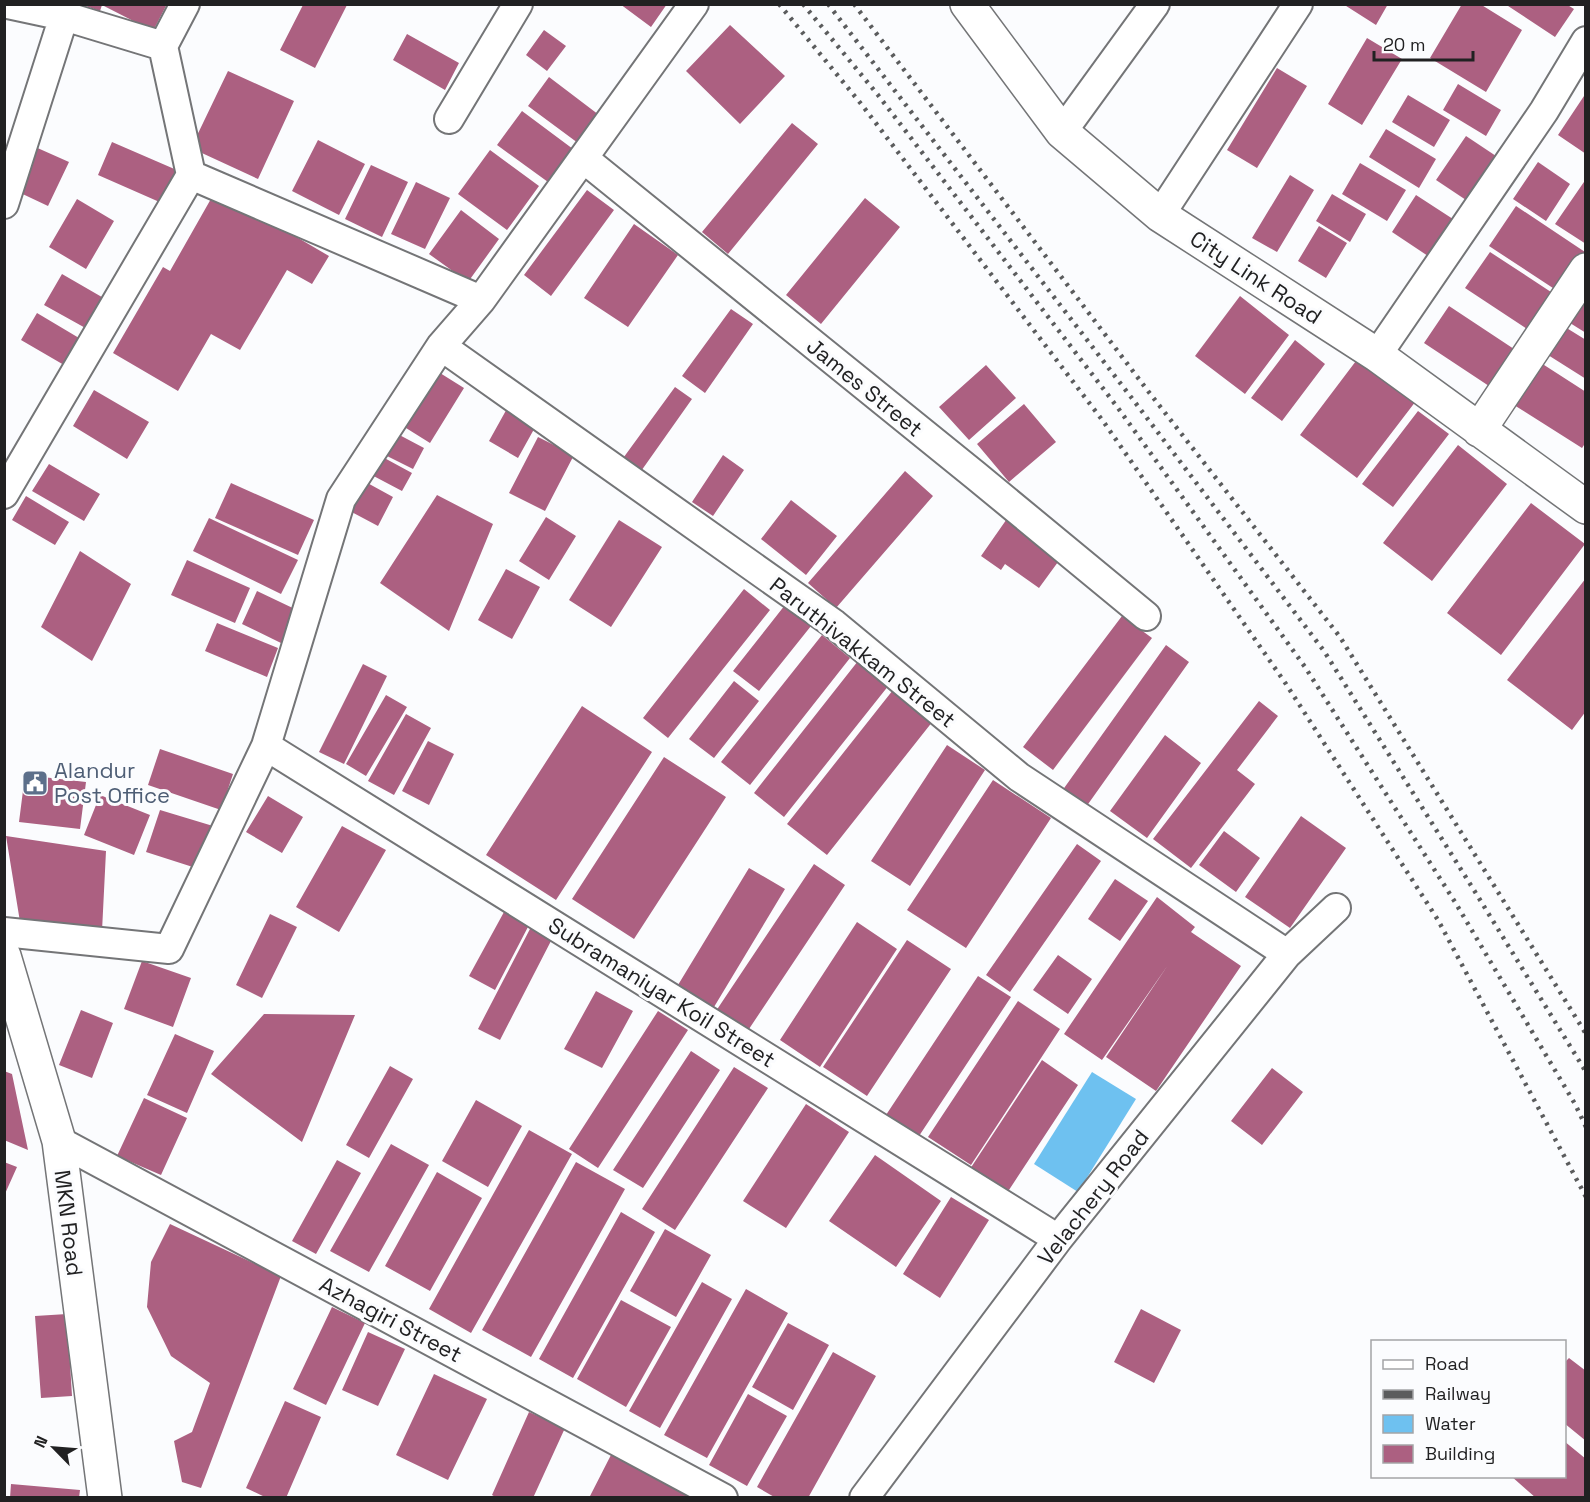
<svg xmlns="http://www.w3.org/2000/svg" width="1590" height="1502" viewBox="0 0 1590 1502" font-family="'Space Grotesk',sans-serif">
	<rect width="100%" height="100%" fill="#fbfcfe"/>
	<path fill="#6ec1f0" d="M1092,1072l44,27 -58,93 -44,-28z"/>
	<path fill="#ac6081" d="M80,4h87l-14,27 -51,-26 -2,6z
		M620,4h47l-16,23z
		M1343,4h45l-12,21z
		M1462,4h18l42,26 -36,62 -56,-34z
		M1505,4h61l8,5 -19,28z
		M303,5h44l-32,63 -35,-18z
		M730,25l55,51 -45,48 -54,-53z
		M544,30l22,16 -19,25 -21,-16z
		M407,34l52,29 -14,27 -52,-30z
		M1367,38l35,21 -40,66 -34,-21z
		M1277,68l30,18 -50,82 -30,-18z
		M228,71l66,30 -36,78 -67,-31z
		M549,77l54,41 -21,28 -54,-40z
		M1458,84l43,26 -15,26 -43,-26z
		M1586,93v61l-28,-19z
		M1408,95l42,25 -16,27 -42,-25z
		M522,111l51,38 -25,33 -51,-37z
		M792,123l26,21 -90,110 -26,-22z
		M1386,129l50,30 -17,29 -50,-31z
		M1466,136l33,22 -30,44 -33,-22z
		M318,140l47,24 -26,51 -47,-24z
		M112,142l67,29 -15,33 -66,-29z
		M33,146l36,16 -21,44 -36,-17z
		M490,150l49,36 -32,44 -49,-36z
		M1538,162l32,22 -24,37 -33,-22z
		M1360,163l46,27 -19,31 -45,-27z
		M371,165l37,17 -26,55 -37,-18z
		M1290,175l24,15 -37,62 -25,-14z
		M1586,179v65l-31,-20z
		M416,182l34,16 -25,51 -34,-15z
		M216,190l113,66 -17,28 -25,-14 -47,80 -29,-16 -33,57 -65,-38 50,-86 7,4z
		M587,190l27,20 -63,86 -27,-21z
		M1332,194l34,20 -16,28 -34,-21z
		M1416,195l40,26 -25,37 -39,-26z
		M865,198l35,29 -79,97 -35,-29z
		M77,199l37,22 -28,48 -37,-22z
		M1516,206l69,46 -26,40 -70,-46z
		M461,210l38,29 -31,43 -39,-28z
		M634,224l44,31 -50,72 -44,-29z
		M1319,226l28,17 -21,35 -28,-17z
		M1490,252l61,40 -24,37 -62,-41z
		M62,274l45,26 -18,30 -45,-25z
		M1240,296l49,39 -44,59 -50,-38z
		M1586,298v35l-16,-10z
		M1449,306l68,45 -25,37 -68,-45z
		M731,309l22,15 -48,69 -23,-17z
		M37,313l42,25 -15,27 -43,-25z
		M1565,327l21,13v39l-38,-24z
		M1295,340l30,24 -43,57 -31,-23z
		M1362,353l57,44 -62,81 -57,-43z
		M1541,363l45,29v50l-4,6 -68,-43z
		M986,365l30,33 -47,42 -30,-33z
		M432,368l32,20 -34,55 -32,-20z
		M675,387l17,12 -53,75 -18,-13z
		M94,390l55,32 -22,37 -54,-33z
		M1024,404l32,38 -47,40 -32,-38z
		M509,405l29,17 -20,36 -29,-17z
		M1418,411l31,23 -56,73 -31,-23z
		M390,430l34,18 -11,21 -34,-17z
		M538,437l36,18 -29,56 -36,-18z
		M1458,445l49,39 -75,97 -49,-38z
		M377,454l35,19 -10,18 -36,-19z
		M723,455l21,15 -31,46 -21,-14z
		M49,464l51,30 -16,27 -52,-30z
		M905,471l28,25 -97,112 -28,-25z
		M362,480l31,17 -15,29 -32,-17z
		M231,483l83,37 -16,35 -83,-37z
		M437,495l56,29 -44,107 -69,-48z
		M26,496l43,26 -14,23 -43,-25z
		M791,500l46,36 -31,39 -45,-36z
		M1531,503l54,41 -84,111 -54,-42z
		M1011,513l55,38 -27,37 -34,-24 -4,6 -20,-14z
		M546,517l30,19 -27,44 -30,-19z
		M209,518l89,42 -17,34 -88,-43z
		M619,520l43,27 -51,80 -42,-27z
		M80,551l51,33 -39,77 -51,-34z
		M187,560l63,28 -15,35 -64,-28z
		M506,569l34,18 -28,52 -34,-19z
		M1586,578v133l-14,19 -65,-50z
		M744,589l26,21 -102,128 -25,-20z
		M257,591l42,20 -16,33 -41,-20z
		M785,605l26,21 -52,65 -26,-20z
		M1122,616l30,22 -99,132 -30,-23z
		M217,623l61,25 -11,29 -62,-26z
		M822,635l28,23 -100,127 -29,-23z
		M1166,645l23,17 -103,145 -24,-16z
		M858,661l31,24 -105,132 -30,-24z
		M363,664l24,12 -43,88 -25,-12z
		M734,681l25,20 -45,57 -25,-19z
		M893,690l40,31 -106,134 -40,-31z
		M386,695l21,12 -41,69 -20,-12z
		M1259,701l19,15 -41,54 18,14 -64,84 -38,-29z
		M582,706l70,46 -96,148 -70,-45z
		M406,714l25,14 -37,67 -26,-14z
		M1165,735l36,28 -54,75 -37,-27z
		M428,741l26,13 -25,51 -27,-14z
		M947,745l38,25 -75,116 -39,-25z
		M160,749l73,25 -12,36 -73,-25z
		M664,757l62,40 -92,142 -62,-40z
		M25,775l61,7 -6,47 -61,-7z
		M993,780l58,38 -85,130 -59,-38z
		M100,795l50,20 -16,40 -50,-20z
		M268,796l35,21 -21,36 -36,-21z
		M160,810l53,16 -14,43 -53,-17z
		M1301,816l45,32 -56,80 -45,-31z
		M342,826l44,24 -47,82 -43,-25z
		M1224,831l36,27 -24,34 -37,-27z
		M6,836l100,15 -4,80 -81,-3z
		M1077,844l24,17 -91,131 -24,-17z
		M814,864l31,21 -98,147 -31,-21z
		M749,868l36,21 -71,118 -36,-22z
		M1115,879l33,22 -28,40 -32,-22z
		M1157,897l38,30 -4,5 50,34 -85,125 -50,-34 62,-92 -66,95 -38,-26z
		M504,912l25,13 -34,65 -26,-14z
		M270,914l27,13 -35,71 -26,-13z
		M857,922l40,27 -77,118 -40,-27z
		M531,927l21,12 -52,101 -22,-11z
		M907,940l44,29 -84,127 -44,-29z
		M1058,955l34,24 -24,35 -35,-24z
		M142,961l49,17 -18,49 -49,-18z
		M978,976l33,21 -92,139 -33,-21z
		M596,991l37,20 -31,57 -38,-19z
		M1018,1001l42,28 -89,136 -43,-28z
		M81,1010l32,13 -21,55 -33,-13z
		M658,1011l30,19 -90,138 -29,-19z
		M264,1014l91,1 -53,127 -91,-68z
		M175,1034l39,17 -27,62 -40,-18z
		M691,1051l29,19 -77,118 -30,-18z
		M1042,1060l36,25 -71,108 -37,-24z
		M390,1066l23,13 -44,79 -23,-13z
		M734,1067l34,21 -93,142 -33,-21z
		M1272,1068l31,24 -41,53 -31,-24z
		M4,1071l8,3 16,76 -24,-10z
		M144,1098l43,20 -26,57 -44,-19z
		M476,1100l46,26 -34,61 -46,-26z
		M806,1104l43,28 -63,96 -43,-27z
		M529,1130l43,24 -101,179 -42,-24z
		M391,1144l38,21 -60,107 -39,-21z
		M875,1155l66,46 -45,66 -67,-46z
		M337,1160l24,13 -45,81 -24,-13z
		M4,1162l13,5 -13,29z
		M576,1162l49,27 -94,168 -49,-27z
		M437,1172l45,26 -52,93 -45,-25z
		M951,1197l38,23 -49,78 -37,-24z
		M621,1212l34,20 -82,146 -34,-19z
		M170,1224l111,52 -80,212 -19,-6 -8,-41 18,-9 18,-49 -39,-27 -24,-49 4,-45z
		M665,1229l46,26 -35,62 -46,-26z
		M702,1282l30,17 -72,129 -31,-17z
		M746,1289l42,24 -81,145 -43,-23z
		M621,1300l50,27 -45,80 -49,-28z
		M332,1307l33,16 -39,82 -33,-16z
		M1141,1309l40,21 -27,53 -40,-21z
		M67,1314l5,82 -31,2 -6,-82z
		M788,1323l41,22 -36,65 -41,-23z
		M368,1332l37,17 -27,57 -36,-16z
		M833,1352l43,24 -68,122h-32l-19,-11z
		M1569,1358l17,13v70l-22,-18v-60z
		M434,1374l53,25 -39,81 -52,-25z
		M748,1394l39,22 -40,70 -38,-21z
		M285,1401l36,16 -35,81h-19l-21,-10z
		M529,1412l36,16 -32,70h-36l-5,-3z
		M1564,1441l22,18v39h-50l-25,-22h53z
		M612,1453l76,41 -2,4h-97z
		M11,1484l69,6 -1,8h-69z"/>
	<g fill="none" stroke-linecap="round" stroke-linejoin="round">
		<defs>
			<path id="minor" d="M163,46l22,-42
				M449,119l69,-115
				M1062,132l93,-128
				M583,158l392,317 171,141
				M191,175l290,125
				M4,204l60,-188
				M1160,215l138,-211
				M441,346l393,278 185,153 268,177
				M1377,355l167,-244 42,-70
				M4,494l187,-319 -28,-129 -99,-30 -56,-12
				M266,746l792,493
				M4,932l165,17 97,-203 75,-247 100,-153 40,-46 213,-296
				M59,1141l664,357
				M864,1498l194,-259 229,-285 49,-46"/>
			<path id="tertiary" d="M967,4l95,128 98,83 217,140 209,152
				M1479,430l107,-160
				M4,956l55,185 46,357"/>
		</defs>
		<use href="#minor" stroke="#747577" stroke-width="32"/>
		<use href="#tertiary" stroke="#747577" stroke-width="36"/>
		<use href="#minor" stroke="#fff" stroke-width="28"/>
		<use href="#tertiary" stroke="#fff" stroke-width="33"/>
		<path stroke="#5b5c5d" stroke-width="4.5" stroke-dasharray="3 6" stroke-linecap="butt" d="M779,4l83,101 241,316 183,263 152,236 148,277
			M803,4l75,91 240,313 187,259 150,235 120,202 11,23
			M828,4l303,393 193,254 153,244 109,177
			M854,4l294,387 192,246 246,397"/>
	</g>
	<defs>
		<symbol id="civic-square" viewBox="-11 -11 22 22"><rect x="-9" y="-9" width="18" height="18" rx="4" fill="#5c6f8a" stroke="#fbfcfe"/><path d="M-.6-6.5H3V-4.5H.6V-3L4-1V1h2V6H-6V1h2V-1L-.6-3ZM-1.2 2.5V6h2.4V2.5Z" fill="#fff"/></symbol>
	</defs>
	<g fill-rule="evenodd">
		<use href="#civic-square" x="20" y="768" width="30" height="30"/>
	</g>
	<g text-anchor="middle" stroke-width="6" stroke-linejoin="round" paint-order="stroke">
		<g font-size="22" fill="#212122" stroke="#fbfcfe">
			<text transform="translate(1256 277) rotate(33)" y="8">City Link Road</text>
			<text transform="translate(865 387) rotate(39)" y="8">James Street</text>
			<text transform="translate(863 652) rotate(38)" y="8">Paruthivakkam Street</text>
			<text transform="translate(662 992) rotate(32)" y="8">Subramaniyar Koil Street</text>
			<text transform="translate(1093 1197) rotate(-52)" y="8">Velachery Road</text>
			<text transform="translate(69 1223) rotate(83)" y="8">MKN Road</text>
			<text transform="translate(391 1319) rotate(28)" y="8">Azhagiri Street</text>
		</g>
		<g font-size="22" fill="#4e5e75" stroke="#fbfcfe" text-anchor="start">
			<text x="54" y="778">Alandur<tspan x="54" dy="25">Post Office</tspan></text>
		</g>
	</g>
	<rect width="1590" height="1502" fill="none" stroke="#212122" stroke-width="12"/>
	<rect x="1371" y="1340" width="195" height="138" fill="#fbfcfe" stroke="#a4a4a6" stroke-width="1.5"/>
	<rect x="1383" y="1360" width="30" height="9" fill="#ffffff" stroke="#a4a4a6" stroke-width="1.5"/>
	<text x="1425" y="1370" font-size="18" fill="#212122">Road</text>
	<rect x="1383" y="1390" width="30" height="9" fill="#5b5c5d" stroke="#a4a4a6" stroke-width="1.5"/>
	<text x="1425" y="1400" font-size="18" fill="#212122">Railway</text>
	<rect x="1383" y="1415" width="30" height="18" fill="#6ec1f0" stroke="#a4a4a6" stroke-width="1.5"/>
	<text x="1425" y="1430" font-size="18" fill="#212122">Water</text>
	<rect x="1383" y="1445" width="30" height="18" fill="#ac6081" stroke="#a4a4a6" stroke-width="1.5"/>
	<text x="1425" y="1460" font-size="18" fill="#212122">Building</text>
	<g transform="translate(54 1448) rotate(295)" stroke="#fbfcfe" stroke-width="4.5" paint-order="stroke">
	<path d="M0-4.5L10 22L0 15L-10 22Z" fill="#212122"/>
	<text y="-9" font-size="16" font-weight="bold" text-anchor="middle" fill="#212122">N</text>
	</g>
	<path d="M1374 51v9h99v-9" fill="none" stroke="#212122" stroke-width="3"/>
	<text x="1383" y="51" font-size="18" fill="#212122" stroke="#fbfcfe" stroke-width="4.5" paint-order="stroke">20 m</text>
</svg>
